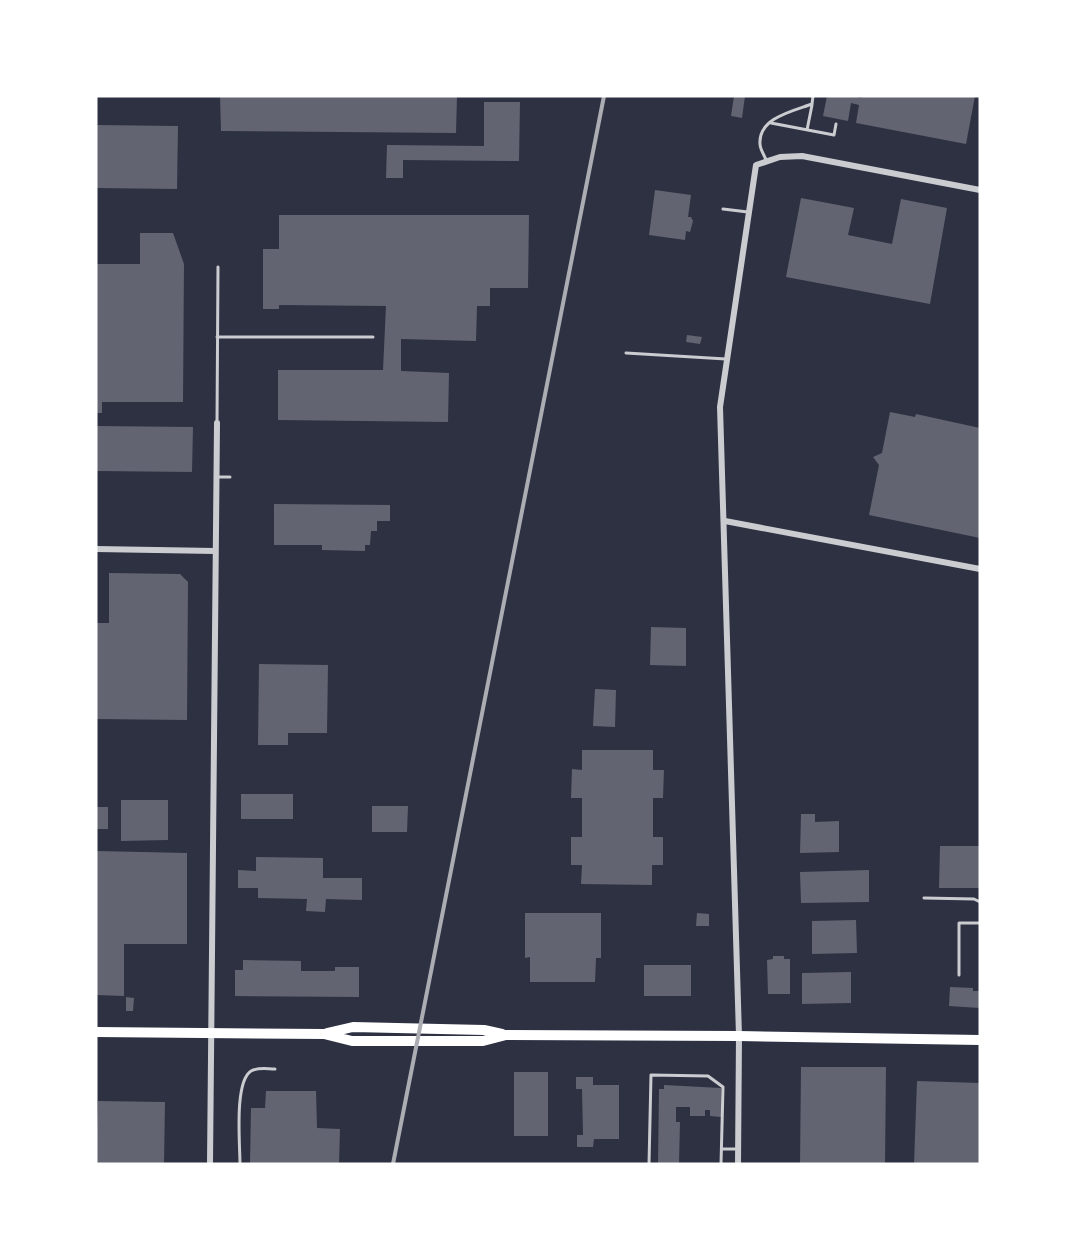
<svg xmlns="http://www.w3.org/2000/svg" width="1076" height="1260" viewBox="0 0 1076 1260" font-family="Karla,sans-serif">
	<rect width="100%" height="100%" fill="#2d3142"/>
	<path fill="#626471" d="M220,96h237l-1,37 -235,-2z
		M734,96h11l-3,22 -11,-2z
		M827,96h26l8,2v-2h114l-9,48 -110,-21 3,-18 -8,-2 -3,18 -25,-5z
		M484,102h36l-1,59 -116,-1v18h-17l1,-33 97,1z
		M97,125l81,1 -1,63 -80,-1z
		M655,190l36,5 -3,22h3l2,4 -3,11 -4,-1 -1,9 -36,-5z
		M801,198l53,10 -6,27 44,9 9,-45 46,9 -17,96 -144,-27z
		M279,215h250l-1,73h-38v18h-13l-1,35 -75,-2v32l48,2 -1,49 -170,-2v-50h105l3,-64 -107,-1v4h-16v-60h16z
		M140,233h33l11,31 -1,138h-81v11h-6v-149h44z
		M687,335l15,2 -2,7 -14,-2z
		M890,412l25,5 1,-3 64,14v110l-111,-23 10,-50 -6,-8 9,-4z
		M96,426l97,1 -1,45 -96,-1z
		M274,504l116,1v16h-13v10h-6l-1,14h-5v6l-43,-1v-5h-48z
		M109,573l71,1 8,8 -1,138 -91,-1v-96h13z
		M651,627l35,1v38l-36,-1z
		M259,664l69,1 -1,68h-39v12h-30z
		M595,689l21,1 -1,37 -22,-1z
		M582,750h71v20h11l-1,28h-10v39h10v28h-11v20l-71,-1 1,-19h-11v-28h11v-39h-11l1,-29 10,1z
		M241,794h52v25h-52z
		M121,800h47v40l-47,1z
		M372,806h36l-1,26h-35z
		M96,807h12v22h-12z
		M801,814h14v8l24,-1v31l-39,1z
		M940,846h40v42h-41z
		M96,851l91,2v91h-63v52l-28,-1z
		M256,857l67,1v20h39v22l-36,-1 -1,13 -19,-1 1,-12 -49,-1v-10h-20v-18l18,1z
		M869,870v32l-68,1 -1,-31z
		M525,913h76v45h-5l-1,24h-65v-25l-5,1z
		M697,913l12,1v12h-13z
		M856,920l1,33 -45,1v-33z
		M773,956h11v3h6v35h-22l-1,-34 6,-1z
		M243,960l58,1v10h34v-4h24v30l-124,-1v-26h8z
		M644,965h47v31h-47z
		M851,972v31l-49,1v-31z
		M950,987l23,1v3h7v17l-31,-2z
		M126,997l8,1 -1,13h-7z
		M801,1067h85l-1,97h-85z
		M514,1072h34v64h-34z
		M576,1077h17v8h26v54h-25l-1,8h-16v-12h6l-1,-46h-6z
		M917,1081l63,2v81h-66z
		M664,1085l57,3v29l-11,-1v-6h-5v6h-15v-9h-14v15h4l-1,42h-21l1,-75h5z
		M266,1091h50l1,37 23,1 -1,35h-89l1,-56h14z
		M98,1101l67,1 -1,62h-68z"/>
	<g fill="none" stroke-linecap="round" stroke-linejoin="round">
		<path stroke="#caccd0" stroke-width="3" d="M771,123l63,12 2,-11
			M807,130l5,-25
			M767,162c-2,-6 -7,-12 -7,-18 -2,-26 33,-33 52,-40l1,-8
			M723,209l25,3
			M217,337h156
			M626,353l100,6
			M217,423l1,-156
			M218,477h12
			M924,898l50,1 6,3
			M959,975v-52h21
			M722,1149h16
			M240,1164c0,-20 -6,-82 11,-93 7,-4 16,-2 24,-2
			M649,1164l2,-89 57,1 15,11 -2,77"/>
		<path stroke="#caccd0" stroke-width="6" d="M725,521l255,48
			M96,549l119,2
			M210,1164l7,-741
			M738,1164l1,-128 -19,-629 36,-242 24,-8 22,-1 178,34"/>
		<path stroke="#fff" stroke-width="10" d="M96,1032l228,2 28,7h131l23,-6 233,1 241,4
			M327,1033l26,-6 131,3 18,4"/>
		<path stroke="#abadb3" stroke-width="4" d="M393,1164l211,-1068"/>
	</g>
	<rect width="1076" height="1260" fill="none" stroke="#ffffff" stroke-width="195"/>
</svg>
